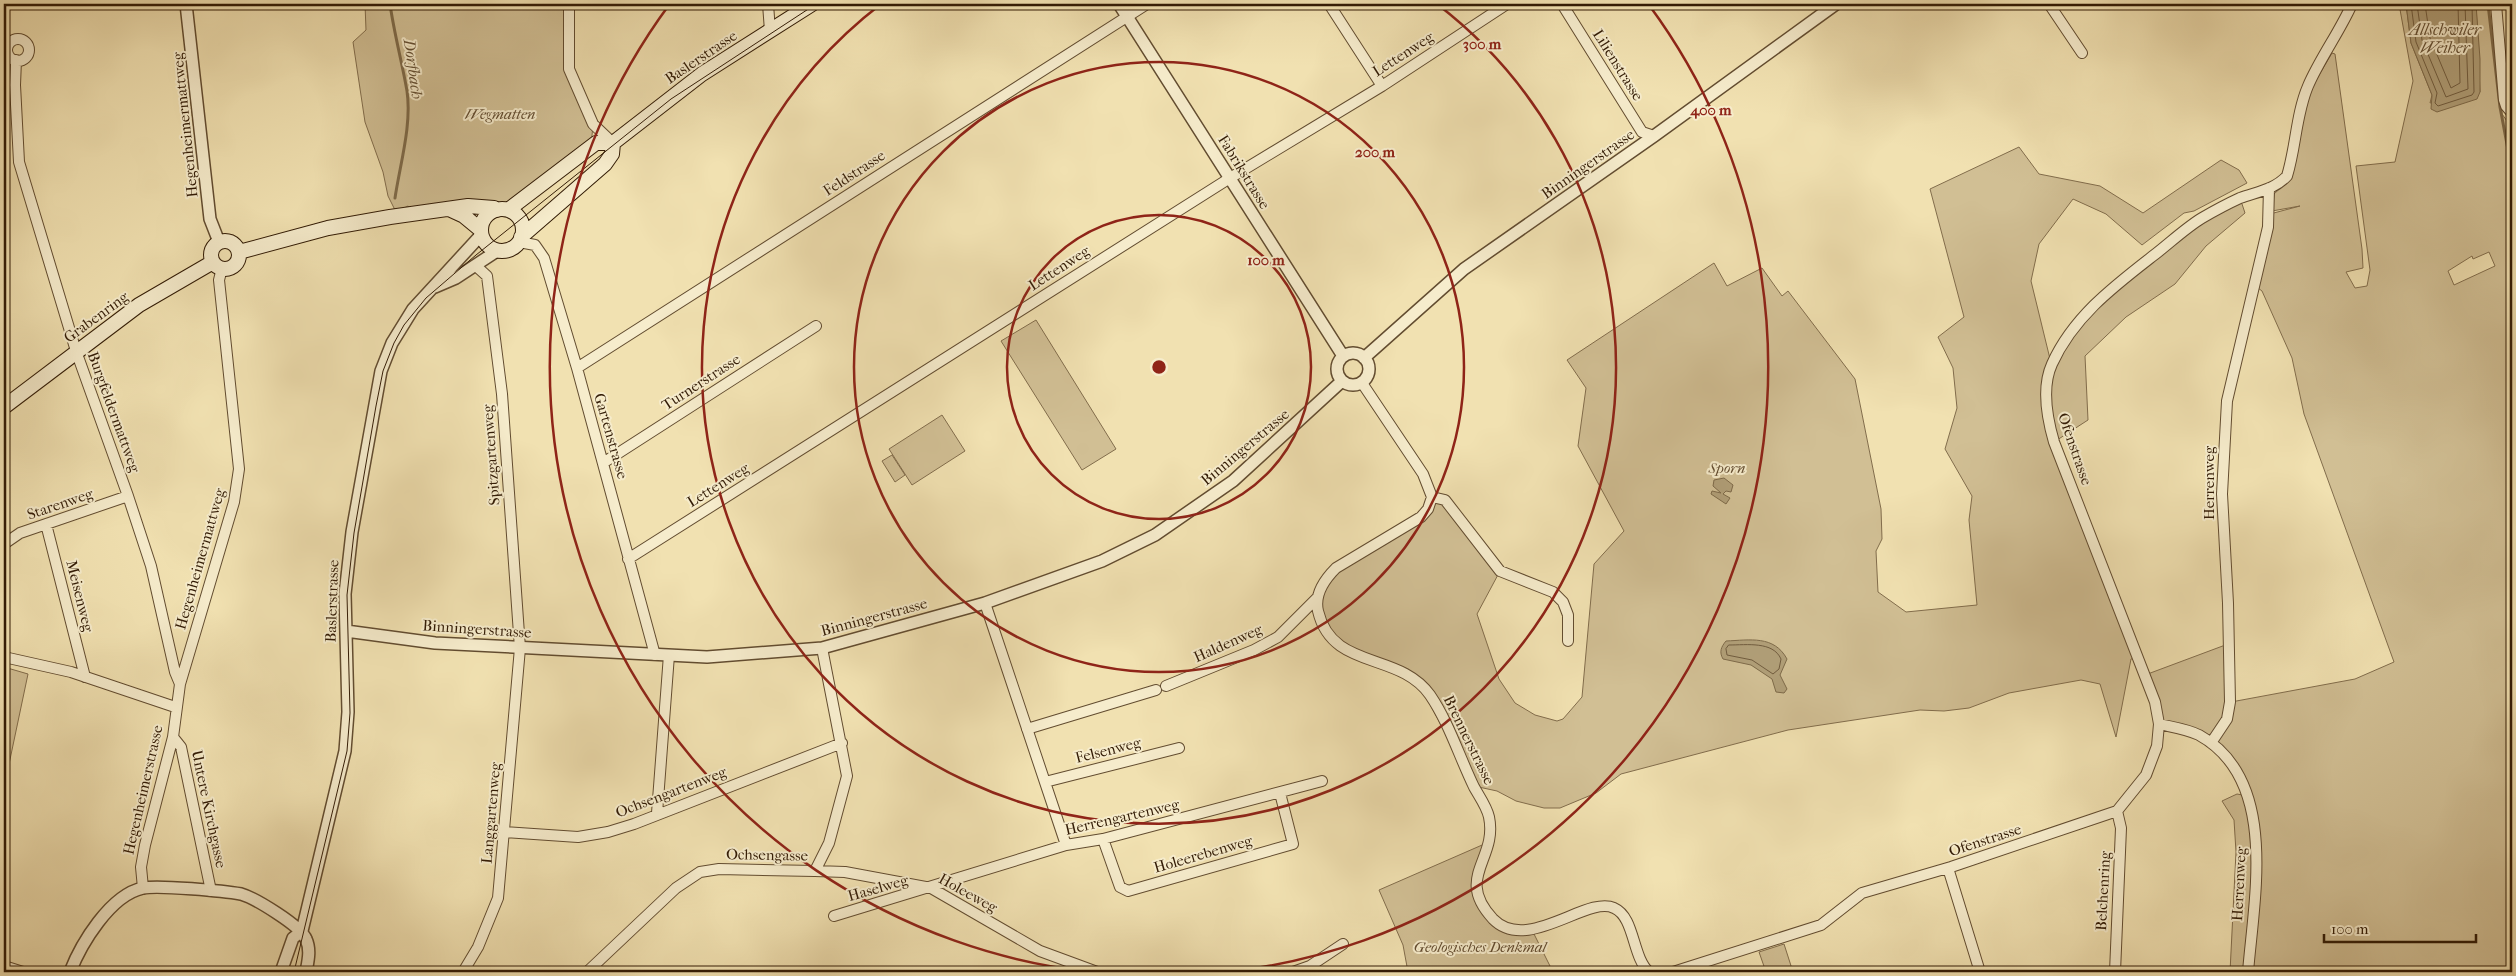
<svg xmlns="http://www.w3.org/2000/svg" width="2516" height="976" viewBox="0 0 2516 976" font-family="'IM FELL French Canon',serif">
	<rect width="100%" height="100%" fill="#f1e1b1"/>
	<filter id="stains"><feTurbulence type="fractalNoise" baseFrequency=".004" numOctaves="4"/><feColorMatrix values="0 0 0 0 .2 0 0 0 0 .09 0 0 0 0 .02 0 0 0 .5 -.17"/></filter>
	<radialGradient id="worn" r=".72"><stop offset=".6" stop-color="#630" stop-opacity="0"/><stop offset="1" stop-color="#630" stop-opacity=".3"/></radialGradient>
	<path fill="#d1bf94" stroke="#826d4c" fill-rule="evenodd" d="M365,4h204v65l24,55 -2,23 -83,63 -91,4 -9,-8 -12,6 -8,-16 -5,-24 -18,-50 -12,-80 13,-12z
		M2399,4h7l5,39 21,52 -2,8 50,-11 -4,-88h15l11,110 5,7 5,29v822h-282l6,-120 -2,-32 -12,-19 15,-7 11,2 -37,-53 -52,-19 -14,-49 83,-31 3,58 124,-23 39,-17 -90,-248 -12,-56 -30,-67 -8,-6 16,-71 30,-8 -28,5 2,-17 12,-11 19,-77 7,-19 20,-34 3,1 27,195 1,19 -17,4 9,16 12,-2 3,-16 -14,-104 39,-4 18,-81zM2489,252l6,14 -41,19 -6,-14 24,-15 1,3z
		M2019,147l20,27 61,12 43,27 78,-53 18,10 8,13 -53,28 -10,2 -42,32 -36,-31 -33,-15 -34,45 -8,37 20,82 24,-39 78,-68 87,-58 5,15 -39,33 -31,38 -49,33 -41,39 3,64 -34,22 84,215 -7,2 -15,78 -16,-53 -19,-4 -72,13 -40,15 -25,3 -24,-1 -132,20 -167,44 -25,19 -36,15h-16l-28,-7 -19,-10 -23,-5 -55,-102 -57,-27 -36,-23 -8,-37 7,-18 96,-62 11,-20 13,3 55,71 -23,43 22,65 16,24 20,12 22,6 6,-2 19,-22 12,-133 30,-33 -46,-85 8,-58 -19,-28 147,-97 13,23 35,-18 20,28 6,-5 67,88 26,130 1,30 -6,12 2,41 28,20 71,-7 -8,-85 3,-24 -27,-47 12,-41 -4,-40 -15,-31 26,-20 -34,-128z
		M1036,320l80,129 -34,21 -81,-129z
		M942,415l23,36 -53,34 -23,-36z
		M892,455l13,20 -10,7 -13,-21z
		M4,667l24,7 -24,114z
		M1489,842l-14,51 20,28 37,9 21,42h-145l-5,-27 -24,-55z
		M1784,944l9,28h-27l-7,-20z"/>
	<path fill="#b09e77" stroke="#7e6a49" d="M2406,4h70l4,55v33l-3,7 -40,13 -6,-3 1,-14 -21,-52z
		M1724,478l9,7 -2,7 -5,-1 -3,3 7,4 -4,6 -15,-10 1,-3 9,2 -8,-7 1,-6z
		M1726,641c24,-1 48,-6 61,18l-7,16 7,14 -3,4 -8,-1 -4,-13 -21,-14 -28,-6c-4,-7 -2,-12 3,-18z"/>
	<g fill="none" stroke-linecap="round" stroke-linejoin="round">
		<path stroke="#715c3e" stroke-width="1" d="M2411,4l5,38 21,51 -2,10 3,3 34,-11 2,-3 -2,-88
			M2417,4l5,36 24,57 22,-8 -3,-85
			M2425,4l5,34 21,50 9,-5 -2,-79
			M1729,645c18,0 44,-4 52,14l-2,10 -6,5 -21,-14 -25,-5 -1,-6z"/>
		<path stroke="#7e6a49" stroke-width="3" d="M390,4c4,29 12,58 17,87 5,34 -7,73 -12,107
			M2488,4l12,103 12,64"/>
		<defs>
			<path id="minor" d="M569,4v65l24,55 20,19
				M768,4l2,27
				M1329,4l53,82
				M1562,4l80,128 12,4
				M2049,4l33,49
				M2496,4l8,96 2,6 6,7
				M7 50a11 11 0 1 1 22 0a11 11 0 1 1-22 0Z
				M16,60l-1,25 4,77 57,189 52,145 23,70 24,106 5,12
				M519,242l16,3 9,13 33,110 78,287
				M577,368l570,-364
				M1362,383l61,91 9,23 -4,12 -7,8 -85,51c-11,11 -22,26 -18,43 14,60 81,40 112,84 19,28 29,61 44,92 5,9 13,20 15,30 9,43 -35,60 4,102 34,35 94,-24 121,-11 21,9 18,49 35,64
				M603,463l213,-137
				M1432,497l13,3 55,71 53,21 10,10 5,13v26
				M46,524l39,153
				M4,544l16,-11 108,-37
				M628,559l602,-381 152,-92 125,-82
				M985,603l81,242
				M4,657l67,15 104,35
				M1166,686l88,-36 24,-13 40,-40
				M2159,724c13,3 28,5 40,11 80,44 55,162 49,237
				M1027,729l129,-39
				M173,737l8,10 30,144
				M2211,743l16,-24 3,-17 -2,-99 -6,-109 5,-93 41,-174 1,-39
				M1045,782l134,-34
				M657,813l12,-158
				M504,832l74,5 30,-5 26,-8 208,-81
				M1103,839l17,48 8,4 165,-47 -13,-51
				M1948,868l32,104
				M815,871l30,1 86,16 109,63 57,21
				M143,888l-2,-21 4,-22 28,-108 7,-53 54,-182 5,-33 -20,-189 3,-12
				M834,916l232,-71 37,-6 219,-58
				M4,966l19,6
				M463,972l15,-25 20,-49 22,-250 -18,-254 -15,-118 -11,-10
				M587,972l89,-84 24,-16 19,-3 96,2 14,-28 18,-67 -25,-128
				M1293,972l17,-6 33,-22
				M1673,972l148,-47 41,-32 89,-26 166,-56 29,-36 11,-29 2,-22 -4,-22 -101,-260c-7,-24 -13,-54 -2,-78 22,-49 65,-80 106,-112 14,-11 29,-25 44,-34 12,-7 25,-14 38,-20 16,-6 34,-8 47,-22 9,-29 9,-62 21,-90 12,-28 31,-53 44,-82
				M2115,972l6,-144 -4,-17"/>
			<path id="tertiary" d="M186,4l24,215 9,23
				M1119,4l224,352
				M435,287l21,-9 41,-27
				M1337 369a16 16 0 1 1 32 0a16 16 0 1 1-32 0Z
				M1364,358l100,-89 190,-133 182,-132
				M346,631l89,12 272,14 115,-9 163,-45 117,-42 53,-26 78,-54 109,-100
				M302,931l43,-180 3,-39 -3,-118 7,-62 29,-161 11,-28 21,-34 68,-74
				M70,972c11,-28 40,-77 73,-84 16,-3 81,3 98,6 14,4 60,32 65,45 5,11 2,22 0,33
				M281,972l12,-34 9,-7"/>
			<path id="secondary" d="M481 230a21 21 0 1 1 42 0a21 21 0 1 1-42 0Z
				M451,210l13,6 17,14
				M508,210l88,-67h17
				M521,237l84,-73 7,-10 1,-11 89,-69 110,-70
				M211 255a14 14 0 1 1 28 0a14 14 0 1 1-28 0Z
				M239,252l89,-24 62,-11 78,-11 26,2 3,2
				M4,407l135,-102 74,-43"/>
		</defs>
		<use href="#minor" stroke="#624c30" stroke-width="12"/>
		<use href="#tertiary" stroke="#624c30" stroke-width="14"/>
		<use href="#secondary" stroke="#321b05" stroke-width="16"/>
		<use href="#minor" stroke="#f6eccc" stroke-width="10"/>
		<use href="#tertiary" stroke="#f6eccc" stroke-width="11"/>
		<use href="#secondary" stroke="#f6eccc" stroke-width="14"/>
		<path stroke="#321b05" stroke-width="1" d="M294,972l53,-221 3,-38 -3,-118 7,-62 22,-127 7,-35 11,-28 10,-18 22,-27 50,-43 195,-156 145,-95"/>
	</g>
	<g fill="none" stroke="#8f2418" stroke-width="2.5">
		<circle cx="1159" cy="367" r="152"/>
		<circle cx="1159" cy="367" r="305"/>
		<path d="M1437 4A457 457 0 1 1 881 4"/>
		<path d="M1090 972A609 609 0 0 1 669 5M1649 5A609 609 0 0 1 1228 972"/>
	</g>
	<g text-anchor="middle" stroke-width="4" stroke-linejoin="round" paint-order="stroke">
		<g font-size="15" fill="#321b05" stroke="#f6eccc">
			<text transform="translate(1403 54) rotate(-33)" y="5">Lettenweg</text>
			<text transform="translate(701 57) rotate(-34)" y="5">Baslerstrasse</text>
			<text transform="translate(1618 65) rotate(58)" y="5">Lilienstrasse</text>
			<text transform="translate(185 125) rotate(-96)" y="5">Hegenheimermattweg</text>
			<text transform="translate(1588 164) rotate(-35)" y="5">Binningerstrasse</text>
			<text transform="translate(1244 172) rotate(58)" y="5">Fabrikstrasse</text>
			<text transform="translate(854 173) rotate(-33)" y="5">Feldstrasse</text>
			<text transform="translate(1059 268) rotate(-33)" y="5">Lettenweg</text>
			<text transform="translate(96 317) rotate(-36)" y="5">Grabenring</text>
			<text transform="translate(701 382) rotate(-33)" y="5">Turnerstrasse</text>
			<text transform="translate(114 412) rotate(70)" y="5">Burgfeldermattweg</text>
			<text transform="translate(611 436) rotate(74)" y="5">Gartenstrasse</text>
			<text transform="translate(1245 447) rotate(-40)" y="5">Binningerstrasse</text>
			<text transform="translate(2075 449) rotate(71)" y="5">Ofenstrasse</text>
			<text transform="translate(491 455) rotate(-94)" y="5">Spitzgartenweg</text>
			<text transform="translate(2209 483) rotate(-90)" y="5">Herrenweg</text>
			<text transform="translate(718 485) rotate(-32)" y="5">Lettenweg</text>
			<text transform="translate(60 504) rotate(-19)" y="5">Starenweg</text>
			<text transform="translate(200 559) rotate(-74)" y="5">Hegenheimermattweg</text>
			<text transform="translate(80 596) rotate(76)" y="5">Meisenweg</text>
			<text transform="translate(332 601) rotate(-88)" y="5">Baslerstrasse</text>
			<text transform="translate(874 617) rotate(-15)" y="5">Binningerstrasse</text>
			<text transform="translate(477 629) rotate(4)" y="5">Binningerstrasse</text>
			<text transform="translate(1228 643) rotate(-24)" y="5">Haldenweg</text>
			<text transform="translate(1469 740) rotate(64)" y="5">Brennerstrasse</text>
			<text transform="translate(1108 750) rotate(-14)" y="5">Felsenweg</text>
			<text transform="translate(143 790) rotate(-77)" y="5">Hegenheimerstrasse</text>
			<text transform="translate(671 792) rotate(-21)" y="5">Ochsengartenweg</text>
			<text transform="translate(209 809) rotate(78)" y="5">Untere Kirchgasse</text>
			<text transform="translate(491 813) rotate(-85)" y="5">Langgartenweg</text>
			<text transform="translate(1122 817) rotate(-13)" y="5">Herrengartenweg</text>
			<text transform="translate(1985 840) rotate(-18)" y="5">Ofenstrasse</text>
			<text transform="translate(1203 854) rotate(-16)" y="5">Holeerebenweg</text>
			<text transform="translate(767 855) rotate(1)" y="5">Ochsengasse</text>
			<text transform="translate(2239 884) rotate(-87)" y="5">Herrenweg</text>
			<text transform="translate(878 888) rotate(-16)" y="5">Haselweg</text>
			<text transform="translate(2103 891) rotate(-87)" y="5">Belchenring</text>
			<text transform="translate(968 893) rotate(29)" y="5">Holeeweg</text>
		</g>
		<g font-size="15" font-style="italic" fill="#624c30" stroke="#f6eccc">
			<text x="500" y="119">Wegmatten</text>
			<text x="1727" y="473">Sporn</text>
			<text x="1480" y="952">Geologisches Denkmal</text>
		</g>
		<g font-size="16" font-style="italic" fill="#644f33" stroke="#f6eccc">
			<text x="2445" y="35">Allschwiler<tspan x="2445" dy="18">Weiher</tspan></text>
			<text transform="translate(414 69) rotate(82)" y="6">Dorfbach</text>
		</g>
	</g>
	<circle cx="1159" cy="367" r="8" fill="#8f2418" stroke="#f6eccc" stroke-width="2.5"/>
	<g font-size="15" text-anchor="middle" font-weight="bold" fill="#8f2418" stroke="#f6eccc" stroke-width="4" stroke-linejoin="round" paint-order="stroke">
		<text x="1482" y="49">300 m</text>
		<text x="1711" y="115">400 m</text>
		<text x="1375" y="157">200 m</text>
		<text x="1266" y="265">100 m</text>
	</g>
	<rect width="2516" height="976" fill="none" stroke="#f1e1b1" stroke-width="20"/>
	<rect x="5" y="5" width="2506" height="966" fill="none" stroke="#321b05" stroke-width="2.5"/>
	<rect x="10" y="10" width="2496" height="956" fill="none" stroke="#321b05"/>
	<path d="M2324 934v8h152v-8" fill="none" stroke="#321b05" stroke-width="2.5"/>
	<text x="2331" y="934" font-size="15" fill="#321b05" stroke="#f6eccc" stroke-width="4" paint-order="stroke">100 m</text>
	<rect width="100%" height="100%" filter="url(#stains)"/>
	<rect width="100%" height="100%" fill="url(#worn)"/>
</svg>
